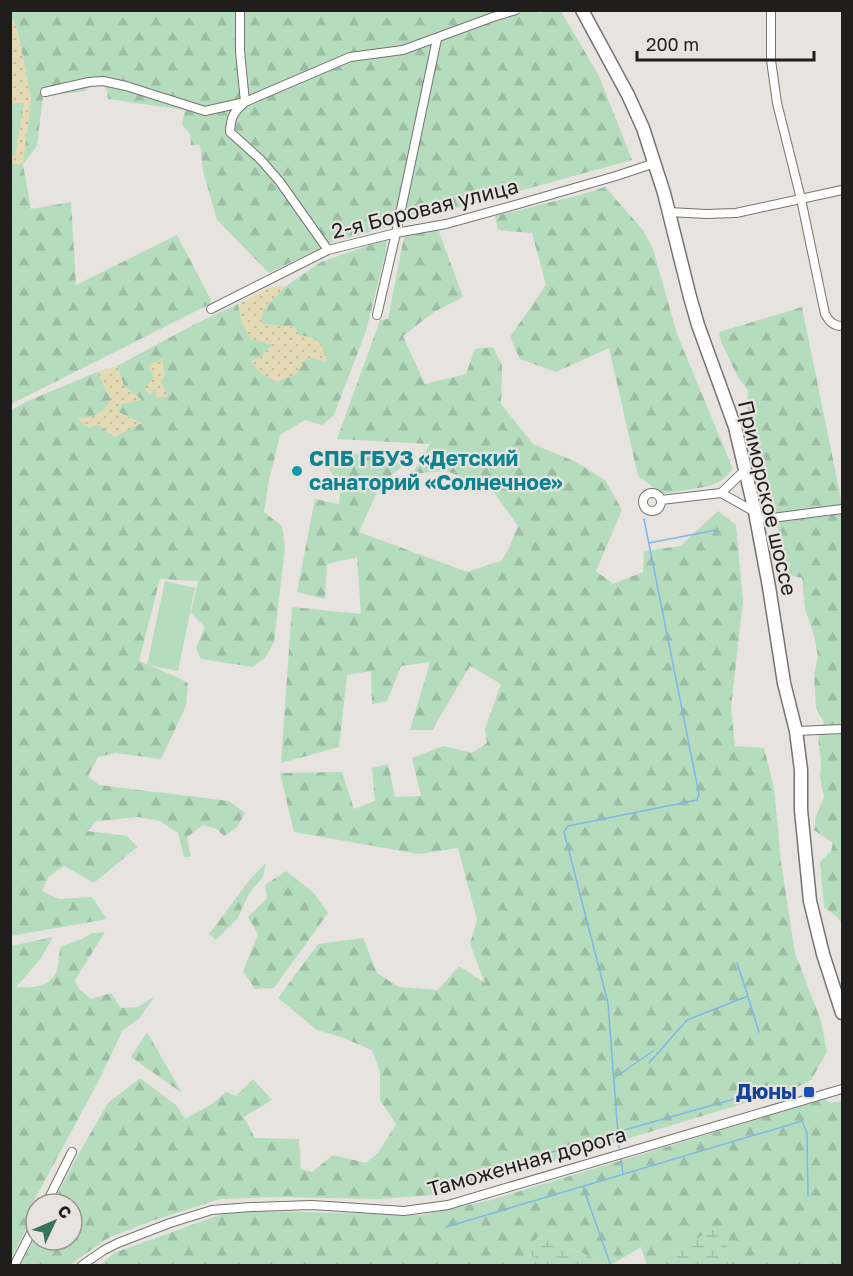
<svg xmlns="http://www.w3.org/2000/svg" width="853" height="1276" viewBox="0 0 853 1276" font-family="'Golos Text',sans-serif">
	<defs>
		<pattern id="forest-firs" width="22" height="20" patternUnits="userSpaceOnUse" patternTransform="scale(1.5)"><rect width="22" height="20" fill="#b6dcbe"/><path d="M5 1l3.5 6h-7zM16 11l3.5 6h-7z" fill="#9cbca3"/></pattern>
		<pattern id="wetland-marsh" width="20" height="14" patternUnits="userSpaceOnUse" patternTransform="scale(1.5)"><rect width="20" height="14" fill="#b6dcbe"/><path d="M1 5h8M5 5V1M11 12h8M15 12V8" fill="none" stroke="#9cbca3"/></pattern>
		<pattern id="sand-dots" width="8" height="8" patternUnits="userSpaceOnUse" patternTransform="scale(1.5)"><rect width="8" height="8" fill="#e4dab5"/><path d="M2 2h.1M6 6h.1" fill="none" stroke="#c3bb9b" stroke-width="1.8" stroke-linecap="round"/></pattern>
		<pattern id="park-tufts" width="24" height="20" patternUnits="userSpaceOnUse" patternTransform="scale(1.5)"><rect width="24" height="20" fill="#b6dcbe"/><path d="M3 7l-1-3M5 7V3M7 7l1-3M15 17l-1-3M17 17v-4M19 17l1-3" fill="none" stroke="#9cbca3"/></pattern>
	</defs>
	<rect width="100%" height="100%" fill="#e7e3df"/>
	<path fill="url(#forest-firs)" d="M536,10l3,3 9,-2h13l38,65 33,84 -299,82 -64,31 -52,-53 -14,-49 -3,-26h-9l-1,-11 -8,-9 3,-15 -77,-11 -1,-9 -5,-6h-9l-8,7 -42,5 -6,50 -14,19 8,44 40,-7 5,83 101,-50 34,65 -1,4 -199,100v-241l11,2 9,-67 -14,-69 -3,-7 -3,-4v-7z
		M605,187l38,43 10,19 24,85 56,135 -11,11 -12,6 -48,8 -24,-18 -29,-128 -53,24 -36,-13 -10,-22 36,-52 -14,-52 -34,-3 -3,-14 85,-21z
		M438,229l25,68 -29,15 -31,24 22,48 41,-10 9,-25 18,-2 9,18 -1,39 32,40 43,18 29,18 17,30 -26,61 17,13 30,-12 1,-21 36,-5 38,-35 18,14 7,76 -12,106 4,39 29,2 10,40 7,74 14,91 26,68 6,31 -16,28 -13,7 -353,107 -66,5 -101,-2 -58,2 -68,22 -44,17 -38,27 -50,1 16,-31v5h36v-36h-20l27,-51 29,-50 32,-25 36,27 9,14 27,-15 14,-12 10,4 17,-17 19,21 -28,17 11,21 44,1 2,30 11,3 21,-17 33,8 12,-10 18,-29 -16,-24v-28l-8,-22 -31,-13 -24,-7 -39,-32 40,-54 45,-6 14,35 22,14 39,3 21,-24 26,17 -15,-39 7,-24 -19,-72 -39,6 -125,-22 -14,-59 62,-1 12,37 21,-8 -3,-33 16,-4 7,33 26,-1 -9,-38 31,-12 29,7 15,-10 -2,-14 16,-45 -31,-18 -38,64h-22l20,-68 -29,4 -14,35 -15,3 -1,-33 -24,4 -8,72 -58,16 11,-156 69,7 -4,-57 -30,7 -2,35 -28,-7 18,-93 24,5 2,-19 -14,-18 4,-14 85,3 -35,27 -22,49 108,40 34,-11 7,-11 10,-24 -28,-39 -44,-16 -34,3 18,-30 -93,-5 43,-119 8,-1 16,-82z
		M387,239l-1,12 -20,80 -32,84 -12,10 -17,-5 -25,15 -12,50 -4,27 18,14 3,21 -11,95 -9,16 -12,9 -52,-8 -5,-11 9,-21 -14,-14 7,-32 -38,-2 -21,82 31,13 18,9 -2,23 -25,53 -45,-6 -18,4 -10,19 11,9 130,16 16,12 -8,14 -13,9 -7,-7 -14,-4 -16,12 4,20h-7l-6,-24 -18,-12 -21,-4 -42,4 -10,10 40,5 10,11 -43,36 -30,-17 -16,11 -6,14 17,8 33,-2 15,22 -96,17v-526l17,-9 69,-29 14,28c-8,15 -16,17 -33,19l20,5 16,13 27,-14 -23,-11 3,-8 20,-4 -17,-14 -7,-20 76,-41 45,-21 5,21 31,19 -13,12 -9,5 44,13 11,-17 -12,-30 -34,-3 2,-14 23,-24 35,-24z
		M802,307l40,197v419l-5,-6 -13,-10 -4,-45 11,-11 2,-8 -19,-13 2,-14 8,-19 -4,-19 1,-16 -3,-24 6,-15 -8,-16 -2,-33 4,-17 -3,-18 -10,-31 -3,-30 -16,-3c-8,-18 -8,-32 -8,-51l-31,-117 1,-16 -10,-14 -17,-35 -2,-10z
		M266,863l-3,14 -13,15 -13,27 -21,21 -7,-6 42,-56z
		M286,871l27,21 15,21 -54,75 -19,1 -12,-18 15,-37 -10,-17 19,-19 -2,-13z
		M105,932l-30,48 3,8 13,11 20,-6 10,15 17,-1 17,-11 -16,23 -16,11 -25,52 -68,126 -4,21 -15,30v-313l42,-9 -12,21 -25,29c15,1 34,1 41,-16 2,-7 2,-17 3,-24l22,-8 10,-6z
		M147,1032l35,61 -51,-36z
		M824,1099l7,4 11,-2v164h-114l-2,-29 -46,14 -8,15h-25l-6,-18 -30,18h-3l-26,-12 -44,-16 -13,15 24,13 -450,1 15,-13 111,-40 24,-2 172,4 70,-15z"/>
	<path fill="url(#wetland-marsh)" d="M713,1228l13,7 2,30h-56l8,-15z
		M538,1237l44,16 26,12h-59l-25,-13z"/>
	<path fill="url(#sand-dots)" d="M10,18l4,4 3,7 14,69 -8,67 -12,-2z
		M286,286l-23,24 -2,14 34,3 4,8c21,3 23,8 28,27l-20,-5 -11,17 -19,8 -17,-9 -9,-12 10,-5 12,-11 -22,-6 -8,-14 -5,-21 32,-17z
		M162,359l3,15 -4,7 7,16h-12l-1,-8 -6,5 -4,-6 9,-11 -6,-11z
		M117,366l7,20 18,14 -21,4 -3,8 24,11 -28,14 -15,-13 -10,4 -12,-9c17,-2 25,-3 34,-20l-14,-27z"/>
	<path fill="url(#park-tufts)" d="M11,103h13l-9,53h-4z"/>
	<path fill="#b6dcbe" d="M165,581l30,7 -17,83 -31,-6z"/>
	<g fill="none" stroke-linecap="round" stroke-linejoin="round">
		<path stroke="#7fb6e9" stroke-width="1.5" d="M649,543l67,-13
			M748,997l11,35
			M649,1063l38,-43 61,-24 -11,-33
			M614,1078l39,-27
			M619,1148l-11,-145 -44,-171 4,-6 129,-26 2,-6 -55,-275
			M621,1158l2,16
			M446,1185l171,-53 150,-42
			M583,1187l28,79
			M446,1227l356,-106 5,12 1,63"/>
		<defs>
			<path id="street" d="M240,10v41l5,51c-12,11 -14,14 -15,30l31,28 19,22 48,68
				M771,10v50l6,43 24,96 24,115c4,7 8,12 17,12
				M45,92l44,-10 14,-1 23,5 79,25 40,-9 105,-45 53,-7 90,-33 23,-7
				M669,212l37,2 30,-1 106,-23
				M211,309l117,-59 68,-17 50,-9 76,-21 94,-27 39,-13
				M377,315l19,-82 41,-194
				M721,493l34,19
				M643 502a9 9 0 1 1 18 0a9 9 0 1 1-18 0Z
				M661,500l60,-7 24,-23
				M756,520l86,-11
				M796,731l46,-2
				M46,1204l26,-52
				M14,1266l22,-43
				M81,1266l23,-16 14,-7 52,-20 42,-13 39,-3 61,-2 92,6 44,-6 394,-116"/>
			<path id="primary" d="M582,10l46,85 15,33 21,65 26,104 8,28 37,102 20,85 14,75 15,96 12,48 5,39v40l9,91 13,53 19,59"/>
		</defs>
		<use href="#street" stroke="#777370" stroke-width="10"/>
		<use href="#primary" stroke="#777370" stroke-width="15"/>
		<use href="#street" stroke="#fff" stroke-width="8"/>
		<use href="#primary" stroke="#fff" stroke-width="12"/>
	</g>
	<circle fill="#0f9aa8" stroke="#e7e3df" stroke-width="2" cx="297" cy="471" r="6"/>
	<rect fill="#1a4fb4" stroke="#e7e3df" stroke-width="2" x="803" y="1086" width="12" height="12" rx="3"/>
	<g text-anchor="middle" stroke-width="4.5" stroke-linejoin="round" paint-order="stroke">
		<g font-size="21" fill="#1f1e1c" stroke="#e7e3df">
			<text transform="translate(425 209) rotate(-14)" y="7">2-я Боровая улица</text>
			<text transform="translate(767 498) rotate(77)" y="7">Приморское шоссе</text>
			<text transform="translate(527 1162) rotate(-16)" y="7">Таможенная дорога</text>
		</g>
		<g font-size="21" font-weight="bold" fill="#0d838f" stroke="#e7e3df" text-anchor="start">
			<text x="309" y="466">СПБ ГБУЗ «Детский<tspan x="309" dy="24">санаторий «Солнечное»</tspan></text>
		</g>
		<g font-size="21" font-weight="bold" fill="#164399" stroke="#e7e3df" text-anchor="end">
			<text x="797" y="1099">Дюны</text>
		</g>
	</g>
	<rect width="853" height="1276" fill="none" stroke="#1f1e1c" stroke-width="24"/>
	<g transform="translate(54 1222) rotate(46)"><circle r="28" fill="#e7e3df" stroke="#979491" stroke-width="1.5"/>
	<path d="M0-4.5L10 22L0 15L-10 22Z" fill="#38735c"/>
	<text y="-9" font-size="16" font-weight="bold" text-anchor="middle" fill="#1f1e1c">С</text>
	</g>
	<path d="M637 51v9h177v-9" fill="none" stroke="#1f1e1c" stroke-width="3"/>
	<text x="646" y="51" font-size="18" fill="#1f1e1c" stroke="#e7e3df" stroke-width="4.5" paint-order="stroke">200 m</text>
</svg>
